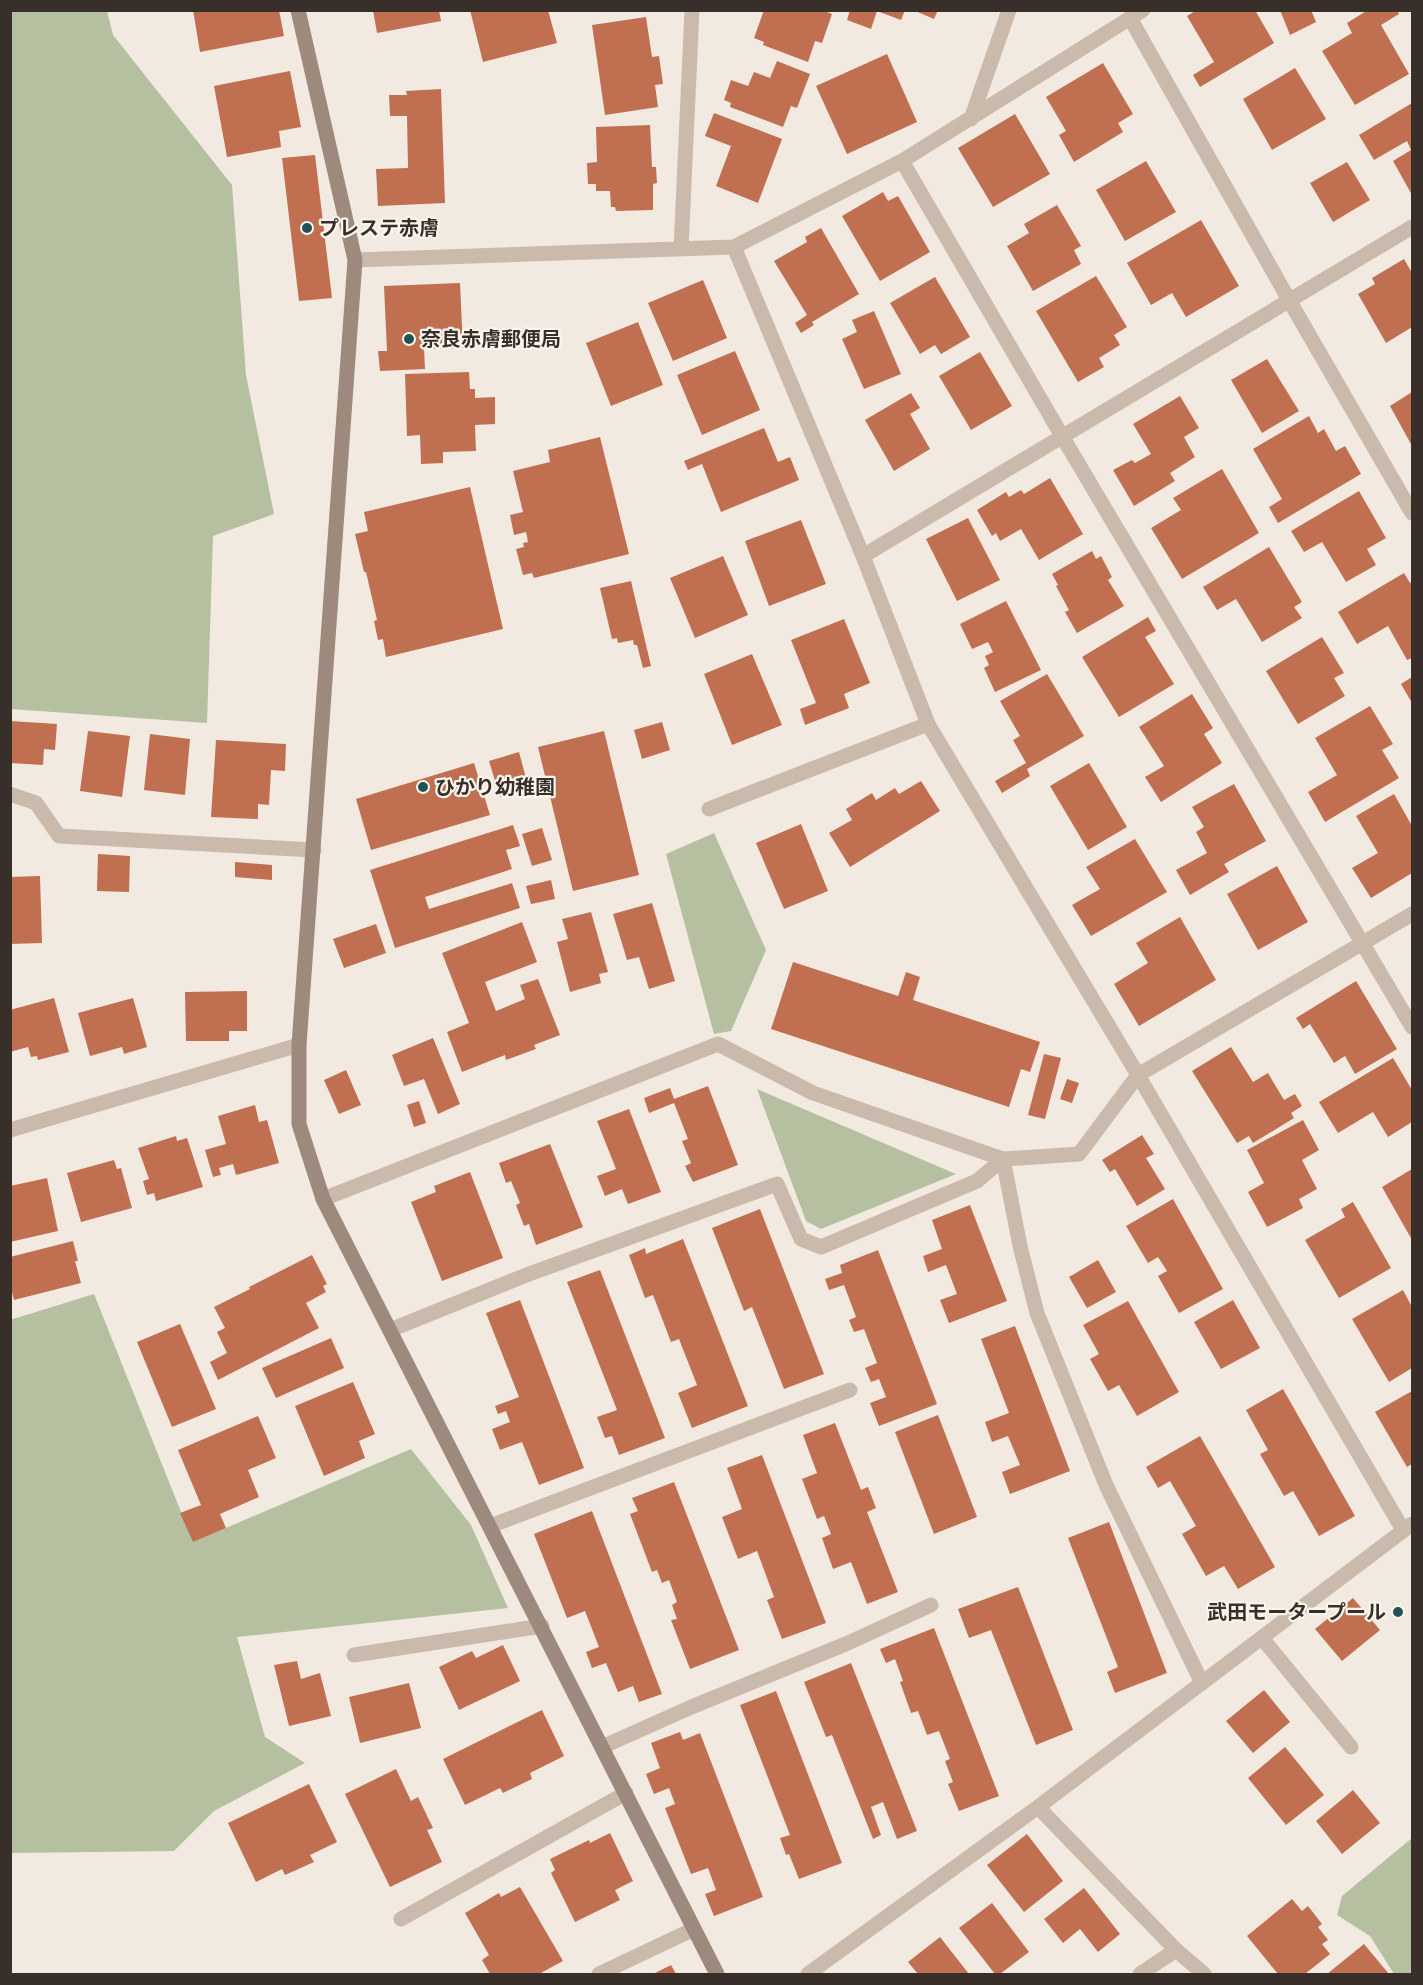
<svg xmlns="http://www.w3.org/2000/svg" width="1423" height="1985" viewBox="0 0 1423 1985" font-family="Karla,'Noto Sans JP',sans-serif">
	<rect width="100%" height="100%" fill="#f2eae0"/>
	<path fill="#b4c0a0" d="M10,11h97l6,24 119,150 14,190 28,139 -61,22 -6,187 -196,-14z
		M714,833l52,117 -35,81 -17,3 -48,-180z
		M757,1089l199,85 -135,55 -15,-8z
		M94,1294l99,248 218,-93 60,76 37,83 -271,29 28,100 40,26 -91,48 -40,40 -163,2 -1,-533z
		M1412,1838v136h-18l-24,-38 -33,-21 5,-19z"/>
	<path fill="#c06f50" d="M193,10h86l5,26 -84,16z
		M373,10h66l2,11 -64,12z
		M470,10h78l9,33 -74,19z
		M764,10h58l10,4 -10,29 -7,-2 -7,21 -45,-17 1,-3 -10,-4z
		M850,10h55l-4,10 -24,-9 -6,18 -24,-9z
		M913,10h25l-4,9z
		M1197,10h58l19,33 -74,44 -7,-12 21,-13 -27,-46z
		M1280,10h31l5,12 -26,13z
		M1368,10h29l2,4 -18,11 28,49 -54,31 -33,-54 30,-18 -5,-10z
		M646,17l6,40 7,-1 4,28 -8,1 3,22 -53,8 -13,-90z
		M887,54l30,68 -70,32 -31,-68z
		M777,61l33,13 -13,34 -6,-2 -8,21 -53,-20 1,-4 -7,-3 7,-20 17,6 6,-14 16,6z
		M1103,63l30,51 -15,9 5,9 -49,30 -15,-27 7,-4 -20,-34z
		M1295,68l31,51 -54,31 -29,-51z
		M290,71l11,56 -22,4 2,16 -54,10 -13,-71z
		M441,89l4,114 -67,3 -2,-37 32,-1 -1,-52h-17l-1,-21h18l-1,-4z
		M1412,103v92l-19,-34 18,-11 -4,-9 -33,19 -15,-25z
		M714,113l68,26 -24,64 -42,-17 15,-40 -26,-10z
		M1015,114l35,60 -57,33 -35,-59z
		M650,125l2,42h4l1,16 -4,1v26l-37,1 -1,-4h-4l-1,-16h-14v-7h-8l-1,-21 10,-1 -1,-35z
		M315,155l17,143 -33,3 -17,-143z
		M1146,161l30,51 -51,29 -29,-51z
		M1347,162l23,38 -37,22 -23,-39z
		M883,192l5,9 10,-5 32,56 -50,29 -38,-65z
		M1057,205l24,41 -7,4 7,14 -48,27 -26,-45 22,-13 -5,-9z
		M1201,220l38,66 -53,31 -14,-24 -21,12 -24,-42z
		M821,228l38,66 -47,28 2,3 -13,8 -6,-10 12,-8 -33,-54 33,-19 -2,-5z
		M1404,259l8,14v54l-26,16 -28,-49 17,-10 -3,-6z
		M1096,276l31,51 -13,8 6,10 -21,13 5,9 -26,15 -42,-71z
		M935,277l35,60 -29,17 -6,-9 -15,9 -30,-51z
		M703,280l24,58 -54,23 -25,-58z
		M460,283l3,65 -39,1 1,20 -45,2 -2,-20h9l-3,-65z
		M874,311l27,63 -37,15 -22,-50 15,-7 -5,-12z
		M638,322l25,63 -52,21 -25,-63z
		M735,351l25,59 -58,25 -25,-60z
		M980,352l32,54 -41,24 -32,-54z
		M1267,359l32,52 -37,22 -31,-53z
		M469,372l1,17h5v9l20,-1v27l-20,1 1,26 -33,1v11l-22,1 -1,-29 -13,1 -2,-62z
		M1412,392v54l-22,-40z
		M911,393l9,15 -10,6 20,35 -36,22 -29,-51z
		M1180,396l19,32 -15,9 11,20 -25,16 5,8 -41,25 -21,-36 19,-10 3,3 16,-9 -18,-30z
		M1309,416l9,17 6,-4 12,22 9,-5 16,28 -83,49 -9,-16 13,-8 -29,-50z
		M764,428l14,34 12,-5 9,23 -78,32 -19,-48 -14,6 -4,-9z
		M600,437l29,117 -95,24 -2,-5 -9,2 -7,-26 8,-2 -1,-4 5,-1 -2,-10 -12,3 -4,-20 13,-3 -10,-41 37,-9 -2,-12z
		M1222,469l37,64 -77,46 -31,-51 30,-18 -8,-12z
		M1050,478l33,56 -44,26 -18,-31 -21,12 -4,-8 -4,3 -15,-26 29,-18 3,5 12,-7 3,4z
		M470,487l33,142 -117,28 -3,-18 -5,1 -4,-19 3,-1 -11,-48h-2l-9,-38 13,-3 -4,-19z
		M1359,491l27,47 -19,11 9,16 -30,17 -24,-40 -18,10 -13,-21z
		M968,518l32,62 -43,21 -31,-62z
		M801,520l25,64 -57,22 -24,-65z
		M1269,547l33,55 -8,5 8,11 -40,24 -26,-43 -19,11 -14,-23z
		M1092,551l4,8 5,-3 11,21 -4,3 16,26 -47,27 -12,-21 4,-2 -13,-24 2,-1 -6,-11z
		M723,556l25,59 -53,23 -25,-60z
		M1404,573l6,10 2,-1v76l-5,2 -19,-34 -31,18 -19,-32z
		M631,581l20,85 -8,2 -6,-23h-3l-1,-5 -15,3 -1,-5 -5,1 -12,-51z
		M1006,601l35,69 -46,22 -11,-24 5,-3 -4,-9 8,-4 -5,-10 -16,7 -12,-25z
		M1148,617l8,14 -11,6 29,47 -55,33 -37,-60z
		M844,619l26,64 -26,11 5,14 -44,17 -5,-16 16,-6 -25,-63z
		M1322,637l22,36 -10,5 11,18 -47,28 -32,-53z
		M752,654l30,71 -50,20 -28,-71z
		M1047,674l37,62 -57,33 3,7 -28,17 -7,-12 31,-18 -13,-23 7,-4 -20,-35z
		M1412,677v26l-11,-19z
		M1192,694l21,34 -9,6 18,29 -61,39 -16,-25 19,-11 -25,-39z
		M1370,706l23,38 -11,6 17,28 -74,44 -17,-30 29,-17 -22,-37z
		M10,721l47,3 -2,26 -11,-1 -1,16 -33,-2z
		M662,722l8,28 -28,9 -8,-29z
		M88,731l42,5 -8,61 -42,-6z
		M604,731l35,144 -66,16 -35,-144z
		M150,734l40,5 -5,56 -41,-5z
		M216,740l70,4 -1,27 -14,-1 -2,35 -11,-1v15l-47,-2z
		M519,752l10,37 -29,8 -11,-36z
		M474,763l16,52 -119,35 -15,-51z
		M1089,763l38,64 -39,23 -38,-64z
		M921,781l19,30 -90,56 -21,-34 23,-13 -6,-11 26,-16 4,7 19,-12 4,6z
		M1234,784l32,57 -42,23 5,8 -39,23 -14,-25 31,-17 -11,-21 8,-5 -12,-20z
		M1394,794l18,32v47l-41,25 -19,-30 26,-15 -22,-37z
		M801,824l27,67 -44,18 -28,-66z
		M513,825l7,21 -14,4 6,19 -87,28 4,12 83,-26 8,25 -125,40 -25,-78z
		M542,828l10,32 -20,6 -10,-32z
		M1135,839l32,53 -76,44 -19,-31 28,-16 -14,-22z
		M98,854l32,2 -1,36 -32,-1z
		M235,862l37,3v15l-37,-3z
		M1277,866l31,56 -50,28 -31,-56z
		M40,876l2,67 -32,1v-67z
		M551,880l4,19 -24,5 -5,-18z
		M652,903l23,78 -26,8 -10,-32 -12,3 -14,-46z
		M591,912l17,60 -9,2 2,9 -31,9 -13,-50 11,-3 -6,-20z
		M1180,917l36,63 -77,46 -25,-42 34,-21 -12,-20z
		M522,922l15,40 -52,20 11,29 29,-12 -5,-14 18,-6 22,56 -26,10 2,4 -30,11 -1,-5 -43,17 -15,-40 22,-9 -27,-70z
		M376,924l10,29 -42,15 -11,-29z
		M793,962l105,34 8,-24 14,5 -7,23 127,42 -10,30 -9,-3 -12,38 -238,-78z
		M1356,981l41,68 -42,25 -10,-18 -11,7 -24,-39 -7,5 -7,-11z
		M247,991v40h-18v10h-43l-1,-49z
		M54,998l15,54 -31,8 -1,-4 -6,1 -3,-10 -18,5v-42z
		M133,998l14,49 -23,7 -2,-7 -32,9 -12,-43z
		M433,1038l27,66 -22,10 -14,-35 -20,7 -12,-31z
		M1231,1047l22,35 15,-9 16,27 11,-6 7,12 -11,7 3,5 -41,25 -4,-7 -12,7 -45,-72z
		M1044,1054l17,4 -16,61 -17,-4z
		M1393,1058l19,32v32l-24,15 -15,-25 -35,21 -19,-31z
		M346,1070l15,35 -22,9 -15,-34z
		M1067,1079l12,4 -7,20 -12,-4z
		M708,1086l30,79 -45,17 -8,-16 6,-3 -9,-22 6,-2 -14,-36 -25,10 -5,-15 26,-10 4,11z
		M419,1101l7,22 -12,4 -7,-22z
		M255,1105l4,17 8,-2 12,43 -43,12 -3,-11 -14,4 2,7 -8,2 -8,-27 21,-6 -8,-28z
		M629,1109l32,83 -33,12 -6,-15 -17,7 -8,-20 19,-7 -19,-48z
		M1303,1120l16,30 -17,10 15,29 -18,10 4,9 -36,19 -19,-35 16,-9 -17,-33z
		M1142,1135l12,19 -8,4 19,31 -28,17 -22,-37 -5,3 -8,-12z
		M176,1136l1,5 10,-3 16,49 -47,14 -2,-8 -7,2 -4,-14 6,-2 -11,-31z
		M550,1144l33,83 -47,18 -7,-21 -5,2 -8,-21 4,-2 -9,-22 -5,2 -7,-20z
		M114,1160l3,9 4,-1 11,40 -51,14 -14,-49z
		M1412,1169v71l-30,-53z
		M470,1172l33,86 -61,23 -31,-79 25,-10 -2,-6z
		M47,1178l11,53 -48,11v-56z
		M1173,1199l50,90 -44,24 -21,-37 9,-5 -9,-14 -10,6 -22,-37z
		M1353,1202l38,66 -52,30 -34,-58 40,-23 -4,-8z
		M970,1205l37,96 -58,22 -9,-23 17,-6 -11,-29 -18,7 -5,-16 19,-7 -10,-29z
		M760,1209l64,165 -40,15 -32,-82 -8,4 -32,-83z
		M683,1239l65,167 -56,22 -14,-35 19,-8 -18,-46 -8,3 -18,-47 -8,3 -16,-43 16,-7 1,6z
		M73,1241l5,20h-3l6,22 -67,17 -2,-8h-2v-35z
		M878,1250l59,154 -58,22 -9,-23 16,-6 -7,-18 -8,3 -6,-14 12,-5 -13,-34 -10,3 -5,-12 7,-3 -12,-32 -15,5 -4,-11 17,-6 -2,-8z
		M312,1255l15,29 -4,2 3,6 -20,11 13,25 -101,52 -8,-18 17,-9 -10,-21 8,-4 -11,-21 36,-18 -1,-2z
		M1098,1260l18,32 -29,16 -18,-31z
		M600,1270l65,168 -46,17 -7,-19 -7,2 -8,-21 20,-7 -50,-128z
		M1403,1290l9,17v61l-23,14 -37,-63z
		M520,1300l64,168 -45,17 -17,-43 -22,8 -8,-21 18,-7 -4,-11 -8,3 -3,-8 24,-9 -33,-84z
		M1233,1300l27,48 -39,21 -27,-47z
		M1128,1301l51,91 -42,24 -18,-31 -11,6 -18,-32 9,-5 -16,-29z
		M180,1324l36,85 -44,18 -35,-85z
		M1015,1326l55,145 -60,23 -8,-22 18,-7 -12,-29 -16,6 -7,-20 24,-9 -28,-74z
		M331,1338l13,30 -68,30 -14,-30z
		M353,1382l22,52 -16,7 6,17 -41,18 -29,-70z
		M1283,1389l72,127 -36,20 -26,-45 -9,5 -24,-42 8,-4 -22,-40z
		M1412,1391v73l-5,3 -32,-55z
		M938,1415l39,102 -43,17 -39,-102z
		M258,1416l18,42 -28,12 11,27 -39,17 6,14 -33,14 -13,-29 21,-8 -23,-55z
		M835,1423l26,67 7,-3 8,21 -9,4 31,80 -31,12 -16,-42 -18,7 -11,-31 9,-4 -7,-18 -7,3 -15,-40 15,-6 -14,-38z
		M1200,1436l75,131 -37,22 -14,-23 -18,10 -24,-42 14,-8 -26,-45 -12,7 -12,-21z
		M762,1455l64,168 -44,16 -15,-39 7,-3 -17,-46 -19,8 -16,-42 20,-8 -15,-41z
		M674,1482l65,168 -49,19 -19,-49 6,-1 -5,-14 5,-3 -8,-22 -7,3 -5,-13 -5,2 -22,-58 8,-3 -6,-13z
		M592,1511l70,183 -23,8 -6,-16 -15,6 -12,-29 -14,5 -6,-16 13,-5 -14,-36 -18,7 -33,-84z
		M1109,1522l58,151 -52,20 -8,-21 11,-5 -50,-129z
		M1018,1587l55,143 -37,15 -45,-115 -22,8 -11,-29z
		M1353,1598l27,32 -38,31 -27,-32z
		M934,1628l65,168 -40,15 -11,-27 5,-2 -8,-21 5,-2 -11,-28 -12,4 -9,-24 -7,2 -11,-31 3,-1 -8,-22 -9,4 -6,-14z
		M503,1645l17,36 -61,29 -20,-43 33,-16 4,7z
		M297,1661l4,18 19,-6 11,43 -42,10 -15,-61z
		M851,1663l66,168 -20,8 -14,-37 -12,5 10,28 -8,4 -41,-104 -6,2 -22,-55z
		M409,1683l12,45 -61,15 -11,-46z
		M1264,1690l26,32 -37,31 -27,-32z
		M776,1691l66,172 -43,16 -10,-25 -3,1 -6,-17 10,-3 -50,-130z
		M542,1710l22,46 -34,17 2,6 -29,14 -3,-5 -35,17 -22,-46z
		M680,1732l3,8 17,-7 63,164 -49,19 -9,-22 11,-4 -8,-22 -17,6 -26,-66 10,-4 -6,-16 -15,6 -8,-20 14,-6 -9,-25z
		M1285,1747l39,48 -38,30 -38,-47z
		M396,1769l15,32 7,-4 15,31 -6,2 15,32 -52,25 -45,-93z
		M309,1784l28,58 -27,13 4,7 -29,13 -3,-6 -26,13 -28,-59z
		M1353,1790l27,33 -38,31 -26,-33z
		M610,1833l23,48 -18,9 5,10 -45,22 -24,-49 4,-3 -5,-11 39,-19 1,3z
		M1027,1834l36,47 -39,31 -37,-47z
		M520,1887l43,74 -24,13h-49l-8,-14 7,-5 -24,-42 34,-20 2,4z
		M1084,1888l36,46 -22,18 -18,-23 -17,14 -19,-24z
		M1292,1899l10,12 6,-5 14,18 -4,3 10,13 -6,4 8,10 -25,20h-27l-31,-38z
		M992,1903l37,49 -29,22h-5l-36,-46z
		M940,1937l29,37h-51l-10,-12z
		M1364,1944l25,30h-62z
		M671,1965l5,9h-23z"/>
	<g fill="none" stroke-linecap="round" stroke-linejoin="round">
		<path stroke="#cabaac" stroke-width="15" d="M10,794l26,9 23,33 255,14
			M709,809l219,-85
			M390,1330l139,-56 248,-90 24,55 20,8 156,-66 26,-22 17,87 17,67 69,172 96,198
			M490,1526l360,-136
			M1262,1638l89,109
			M602,1747l87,-39 159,-65 83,-38
			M401,1919l225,-126
			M599,1974l95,-45"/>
		<path stroke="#cabaac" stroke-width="15" d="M1130,18l159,282 123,213
			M971,119l38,-109
			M902,161l160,275 350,591
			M734,247l129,309 65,168 210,351 265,455
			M681,249l11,-239
			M355,260l379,-13 168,-86 241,-151
			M863,556l549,-329
			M10,1130l289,-85
			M323,1199l395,-155 95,49 190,66 76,-5 59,-79 274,-161
			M354,1655l188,-29
			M1038,1807l138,143
			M808,1974l230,-167 374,-283
			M1140,1974l36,-24 28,24"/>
		<path stroke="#9d8a7d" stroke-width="15" d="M298,10l57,250 -56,785v79l24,75 394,775"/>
	</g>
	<g fill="#225258" stroke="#f9f4ec" stroke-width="2">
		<circle cx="307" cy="228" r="6"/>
		<circle cx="409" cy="339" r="6"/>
		<circle cx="423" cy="787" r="6"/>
		<circle cx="1398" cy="1612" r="6"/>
	</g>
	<g text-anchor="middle" stroke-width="4.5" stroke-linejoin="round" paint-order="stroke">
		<g font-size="20" font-weight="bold" fill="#382f2a" stroke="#f9f4ec" text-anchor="start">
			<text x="319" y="235">プレステ赤膚</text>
			<text x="421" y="346">奈良赤膚郵便局</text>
			<text x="435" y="794">ひかり幼稚園</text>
			<text x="1386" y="1619" text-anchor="end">武田モータープール</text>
		</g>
	</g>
	<rect width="1423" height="1985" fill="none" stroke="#382f2a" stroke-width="24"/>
</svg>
